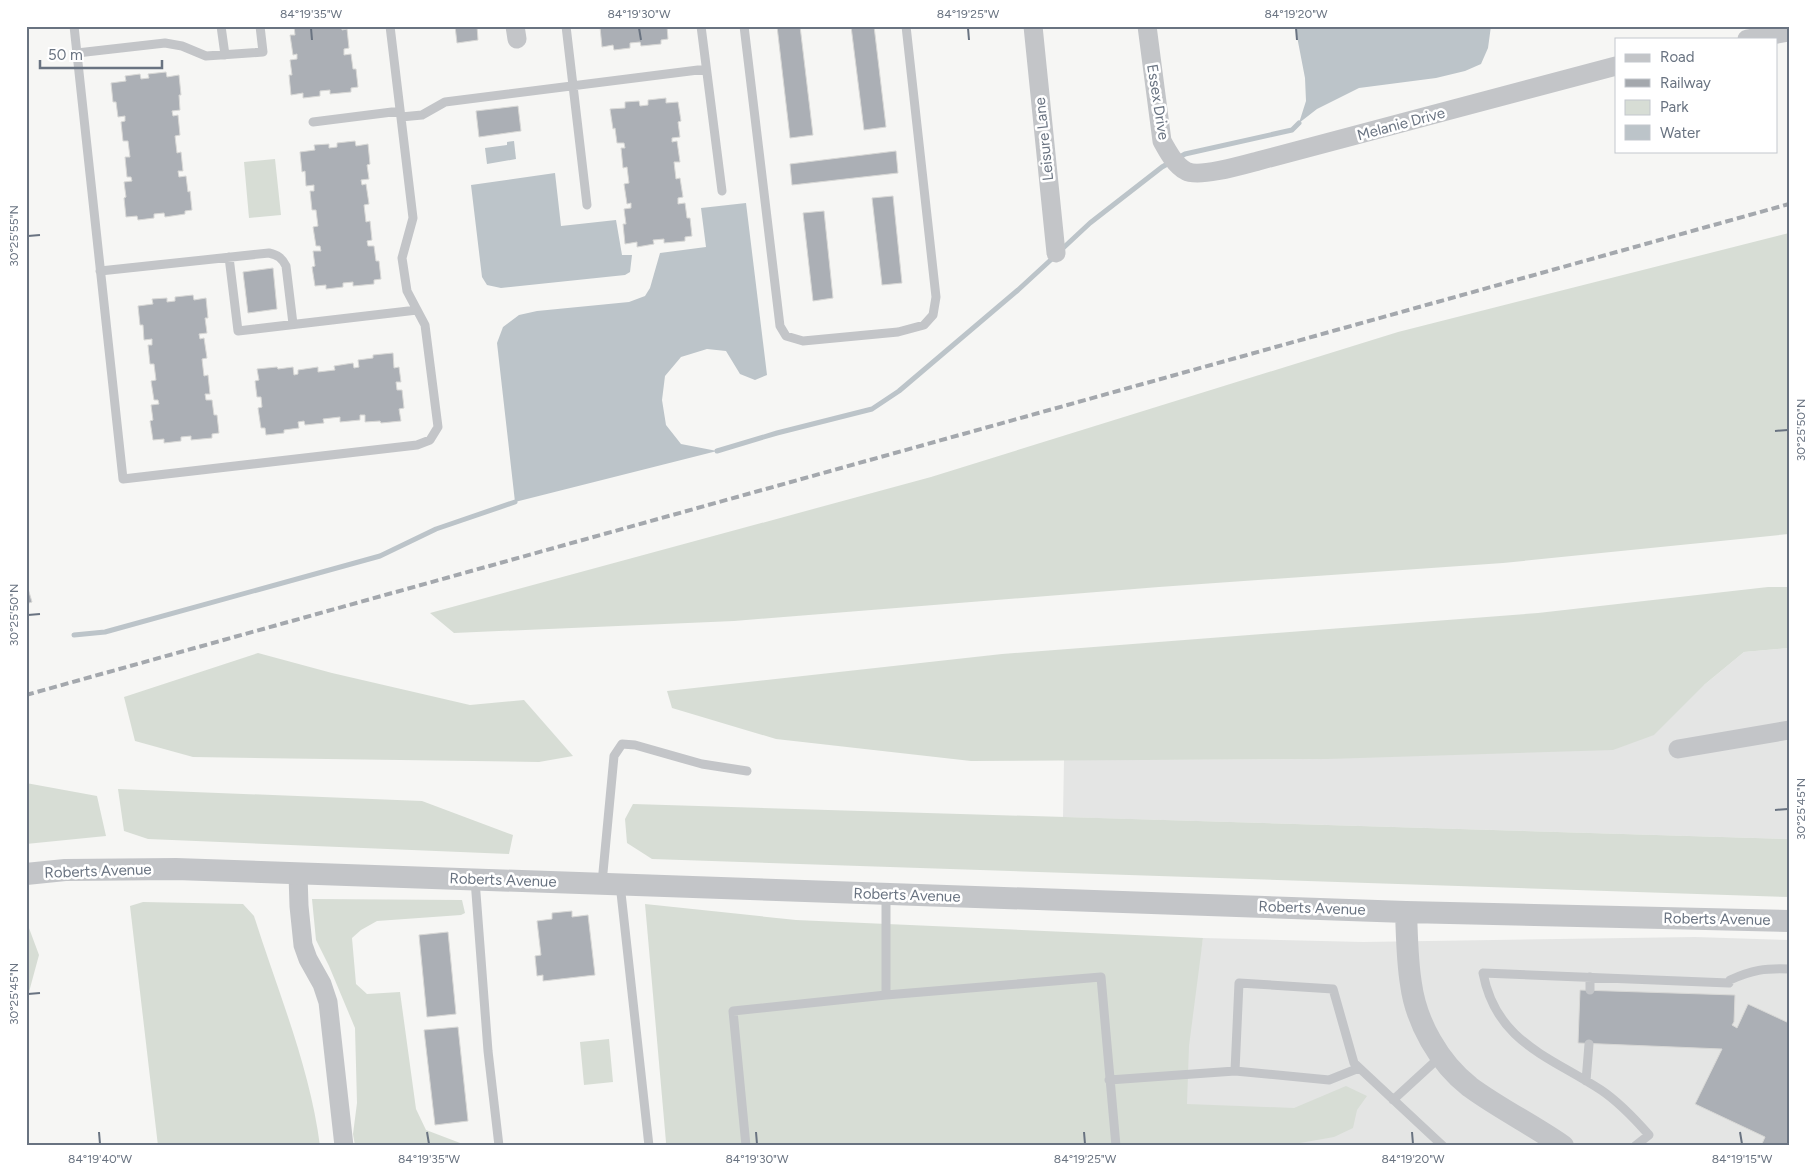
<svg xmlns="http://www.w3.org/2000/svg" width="1815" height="1172" viewBox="0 0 1815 1172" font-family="Figtree,sans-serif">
	<rect width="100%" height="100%" fill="#f6f6f4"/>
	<path fill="#e4e5e4" d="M1789,648v191l-726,-22 1,-57 264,-1 376,-74 40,-33z
		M1695,937l94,3v206h-618l1,-20 31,-188 160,4z"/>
	<path fill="#d7ddd5" d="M275,159l6,56 -32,3 -5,-56z
		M1789,233v301l-286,29 -344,24 -425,34 -280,12 -24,-20 501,-136 467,-145z
		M1768,587h21v61l-45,4 -40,33 -50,50 -41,15 -285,9 -357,2 -195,-22 -104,-31 -5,-17 335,-37 536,-41z
		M258,653l74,20 138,32 54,-5 49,56 -34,6 -346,-5 -58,-16 -11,-44z
		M26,783l71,13 9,40 -80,8z
		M118,789l304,12 91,34 -4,19 -361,-15 -24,-8z
		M633,804l1156,35v58l-1137,-38 -25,-16 -2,-24z
		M312,899l150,1 3,13 -4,2 -84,6 -16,9 -9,8 4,46 11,10 33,-2 16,117 10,21 42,16h-113l-2,-12 4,-31 -2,-75 -26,-62 -13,-26z
		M143,902l100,2 11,12c24,76 56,151 66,230h-162l-28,-240z
		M645,904l151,16 407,18 -14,108 -2,58 107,4 52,-22 21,10 -10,14 -4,18 -19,9 -51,9h-618l1,-4z
		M26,920l13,35 -13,48z
		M609,1039l4,43 -29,3 -4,-43z"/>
	<path fill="#bcc4c9" d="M1295,26h196l-3,22 -7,16 -16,7 -29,7 -77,10 -42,21 -18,14 7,-22 -1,-23z
		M514,141l2,18 -29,5 -2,-16 22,-3v-3z
		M555,173l6,53 55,-6 6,35h10l-2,17 -5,3 -124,13 -14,-3 -5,-8 -11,-92z
		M746,203l21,172 -12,5 -15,-6 -14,-23 -19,-2 -26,8 -16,19 -3,24 4,25 15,19 36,7 -202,51 -18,-159 6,-16 16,-12 18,-4 92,-9 16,-6 5,-8 10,-35 46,-6 -5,-39z"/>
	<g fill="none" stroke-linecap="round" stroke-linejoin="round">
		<path stroke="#bcc4c9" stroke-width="5" d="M1061,250l29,-27 72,-56 23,-13 107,-24 7,-7
			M717,451l60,-18 95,-24 27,-18 119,-101 37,-34
			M74,635l31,-3 275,-76 56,-27 79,-27"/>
	</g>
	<path fill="#abafb5" stroke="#d8d8d6" d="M294,26h48v4l5,-1 2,19 -5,1v6l7,-1 2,15h3l2,18 -7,1v4l-21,2v-4l-10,1v5l-17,2v-5l-12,2 -2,-20h3l-2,-15 7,-1v-5l-4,1 -3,-20h5z
		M455,26h22l1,14 -21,3z
		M667,26l1,13 -7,1v4l-20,2 -1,-4 -10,1v5l-16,2 -1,-5 -11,2 -2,-20 2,-1z
		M777,26h23l13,109 -23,3z
		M851,26h23l12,101 -22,3z
		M166,72l1,5 12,-2 2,20h-2l1,15 -8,1 1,5 5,-1 2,20 -5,1 2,17 4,-1 2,19h-5l1,6 7,-1 2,16 2,-1 2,19 -7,1v3l-20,3 -1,-4 -10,1v4l-16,2 -1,-4 -11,1 -2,-19 2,-1 -2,-15 8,-1 -1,-4h-4l-2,-20h5l-2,-16h-5l-2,-19 4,-1v-5l-7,1 -2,-15h-3l-2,-19 15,-2 -1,-5 15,-2 1,5 8,-1 -1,-4z
		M666,98v5l12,-1 3,19 -3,1 2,15 -8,1v4l5,-1 3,21h-6l2,17 4,-1 3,19 -5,1v6l7,-1 2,15h3l2,18 -7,1v4l-21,2v-4l-11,1 1,4 -17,3v-5l-12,2 -2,-20h3l-2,-15 7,-1v-5l-4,1 -3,-20 5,-1 -2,-16 -4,1 -2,-20h4l-1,-5h-7l-2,-15 -2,1 -3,-20 15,-1v-6l14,-1 1,5 8,-1v-5z
		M518,106l3,25 -42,6 -3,-26z
		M355,141l1,5 12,-2 2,20 -3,1 2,14 -8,1 1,5 4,-1 3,20 -5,1 2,17 4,-1 2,19 -5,1 1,5h6l2,15h3l2,18 -7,1v4l-21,2v-4l-10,1v4l-17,2v-4l-11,1 -3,-19 3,-1 -2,-15h8l-1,-5h-4l-3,-19 5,-1 -2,-16h-4l-2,-19h4v-6l-8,1 -1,-15 -3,1 -2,-20 15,-2 -1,-5 15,-1v4l8,-1v-4z
		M896,151l2,22 -106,12 -2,-21z
		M893,196l9,87 -20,2 -10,-87z
		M824,211l9,87 -20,3 -10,-88z
		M273,268l4,41 -29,4 -5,-41z
		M193,295l1,5 12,-2 2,20h-3l2,15 -8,1 1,5 4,-1 3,20 -5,1 2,17 4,-1 2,19h-5l1,6h6l2,15h3l2,18 -7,1v4l-21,2v-4l-10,1v4l-17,2v-4l-11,1 -3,-19 3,-1 -2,-15 8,-1 -1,-4h-4l-3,-19 5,-1 -2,-16h-4l-2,-19h4v-6l-8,1 -1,-15h-3l-2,-19 15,-2 -1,-5 15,-1v4l8,-1v-4z
		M393,353l1,15 5,-1 2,15h-5l1,8h5l2,18 -5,1 2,12 -20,2 -1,-2 -15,1v-7h-5v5l-20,2v-5l-17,2 1,4 -19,2 -1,-4 -6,1 1,6 -15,2v3l-18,2 -1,-7h-4l-3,-20 4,-1 -1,-10h-4l-2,-16 4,-1 -2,-11 20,-2 1,2 15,-2 1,8 4,-1v-4l20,-3v5l17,-2 -1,-4 19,-3 1,5 5,-1 -1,-7 15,-2v-3z
		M26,582l6,20 -6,2z
		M572,911v6l16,-2 7,60 -52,6v-6l-6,1 -2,-20 6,-1 -4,-34 15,-2v-6z
		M448,932l8,82 -29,3 -8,-82z
		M1580,990l155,5 -1,27 -2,3 5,3 11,-24 41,19v123h-28l4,-9 -70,-33 27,-55 -144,-6z
		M458,1027l10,94 -33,4 -11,-95z"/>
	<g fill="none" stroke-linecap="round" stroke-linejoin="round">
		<path stroke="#c3c5c8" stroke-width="9" d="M74,26l49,453 294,-34 13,-5 8,-13 -13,-102 -18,-34 -5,-33 11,-40 -23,-192
			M221,26l4,29
			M566,26l21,179
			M701,26l21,165
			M744,26l36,300 6,10 17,5 95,-9 26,-7 9,-10 3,-18 -30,-271
			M77,53l88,-10 17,3 24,10 57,-4 -3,-26
			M401,117l21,-2 23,-13 261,-33
			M313,122l87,-11
			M229,257l9,74 179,-21
			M100,271l169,-18c9,2 13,5 17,13l7,58
			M475,880l13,171 11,95
			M602,883l12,-127 8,-12 13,1 67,19 45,7
			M620,884l29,262
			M1590,990v-13
			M886,995v-100
			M1359,1068l-30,12 -94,-9 4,-88 94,6 21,74 89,83
			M1109,1080l126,-9
			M1586,1081l3,-37
			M1393,1100l48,-44
			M746,1146l-13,-135 153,-16 215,-18 15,169
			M1635,1146l14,-11c-15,-17 -30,-33 -48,-45 -52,-34 -105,-48 -118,-117l246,10 1,-3c22,-10 35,-12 59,-11"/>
		<path stroke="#c3c5c8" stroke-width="19" d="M515,26l2,13
			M1033,26l23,227
			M1147,26l15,115c6,11 13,24 24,30 12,7 57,-6 72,-10l358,-95
			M1747,39l42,-7
			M1678,749l111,-19
			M298,874l1,32 4,39 5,14 14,25 6,18 16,144"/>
		<path stroke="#c3c5c8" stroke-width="22" d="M26,874l39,-4 111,-1 1230,43 383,9
			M1406,912c1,23 1,48 5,72 5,38 28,79 59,103 30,22 63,38 93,59"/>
		<path stroke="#a4a8ad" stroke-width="4" stroke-dasharray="8 4" stroke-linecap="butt" d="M26,695l1763,-491"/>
	</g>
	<path fill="none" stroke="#697381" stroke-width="2" d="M311,28l1,12M639,28l2,12M968,28l1,12M1296,28l1,12M28,236l12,-1M1775,431l13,-1M28,615l12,-1M1775,810l13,-1M28,994l12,-1M99,1132l1,12M427,1132l2,12M756,1132l1,12M1084,1132l1,12M1412,1132l1,12M1740,1132l2,12"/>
	<g text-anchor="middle" stroke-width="5" stroke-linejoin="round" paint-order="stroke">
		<g font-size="15" fill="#697381" stroke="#fff">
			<text transform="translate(1158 102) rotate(81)" y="5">Essex Drive</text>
			<text transform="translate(1401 124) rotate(-15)" y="5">Melanie Drive</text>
			<text transform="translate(1044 139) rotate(-96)" y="5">Leisure Lane</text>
			<text transform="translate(98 871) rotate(-2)" y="5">Roberts Avenue</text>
			<text transform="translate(503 880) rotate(2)" y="5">Roberts Avenue</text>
			<text transform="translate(907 895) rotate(2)" y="5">Roberts Avenue</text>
			<text transform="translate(1312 908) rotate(2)" y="5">Roberts Avenue</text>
			<text transform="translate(1717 919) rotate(1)" y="5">Roberts Avenue</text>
		</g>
	</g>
	<rect width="1815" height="1172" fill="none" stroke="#ffffff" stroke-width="55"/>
	<rect x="1615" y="38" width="162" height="115" fill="#ffffff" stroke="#c3c7cd"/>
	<rect x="1625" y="54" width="25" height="8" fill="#c3c5c8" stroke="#c3c7cd"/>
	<text x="1660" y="62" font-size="15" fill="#697381">Road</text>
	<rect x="1625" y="79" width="25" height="8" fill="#a4a8ad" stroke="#c3c7cd"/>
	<text x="1660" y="88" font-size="15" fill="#697381">Railway</text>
	<rect x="1625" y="100" width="25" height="15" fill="#d7ddd5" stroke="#c3c7cd"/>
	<text x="1660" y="112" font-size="15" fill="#697381">Park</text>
	<rect x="1625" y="125" width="25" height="15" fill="#bcc4c9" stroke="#c3c7cd"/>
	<text x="1660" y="138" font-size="15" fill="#697381">Water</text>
	<path d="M40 60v8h122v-8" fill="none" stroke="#697381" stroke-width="2.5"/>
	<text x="48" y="60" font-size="15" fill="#697381" stroke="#ffffff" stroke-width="4" paint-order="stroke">50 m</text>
	<rect x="28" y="28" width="1760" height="1116" fill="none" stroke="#697381" stroke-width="2"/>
	<g font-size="12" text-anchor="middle" fill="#697381">
		<text x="311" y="18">84°19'35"W</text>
		<text x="639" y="18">84°19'30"W</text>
		<text x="968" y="18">84°19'25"W</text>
		<text x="1296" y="18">84°19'20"W</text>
		<text transform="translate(14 236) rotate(-90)" y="4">30°25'55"N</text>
		<text transform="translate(1801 430) rotate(-90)" y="4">30°25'50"N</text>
		<text transform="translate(14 615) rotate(-90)" y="4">30°25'50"N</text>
		<text transform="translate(1801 809) rotate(-90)" y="4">30°25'45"N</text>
		<text transform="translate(14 994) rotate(-90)" y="4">30°25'45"N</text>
		<text x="100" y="1163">84°19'40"W</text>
		<text x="429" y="1163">84°19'35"W</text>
		<text x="757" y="1163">84°19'30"W</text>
		<text x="1085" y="1163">84°19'25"W</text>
		<text x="1413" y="1163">84°19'20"W</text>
		<text x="1742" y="1163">84°19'15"W</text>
	</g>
</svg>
